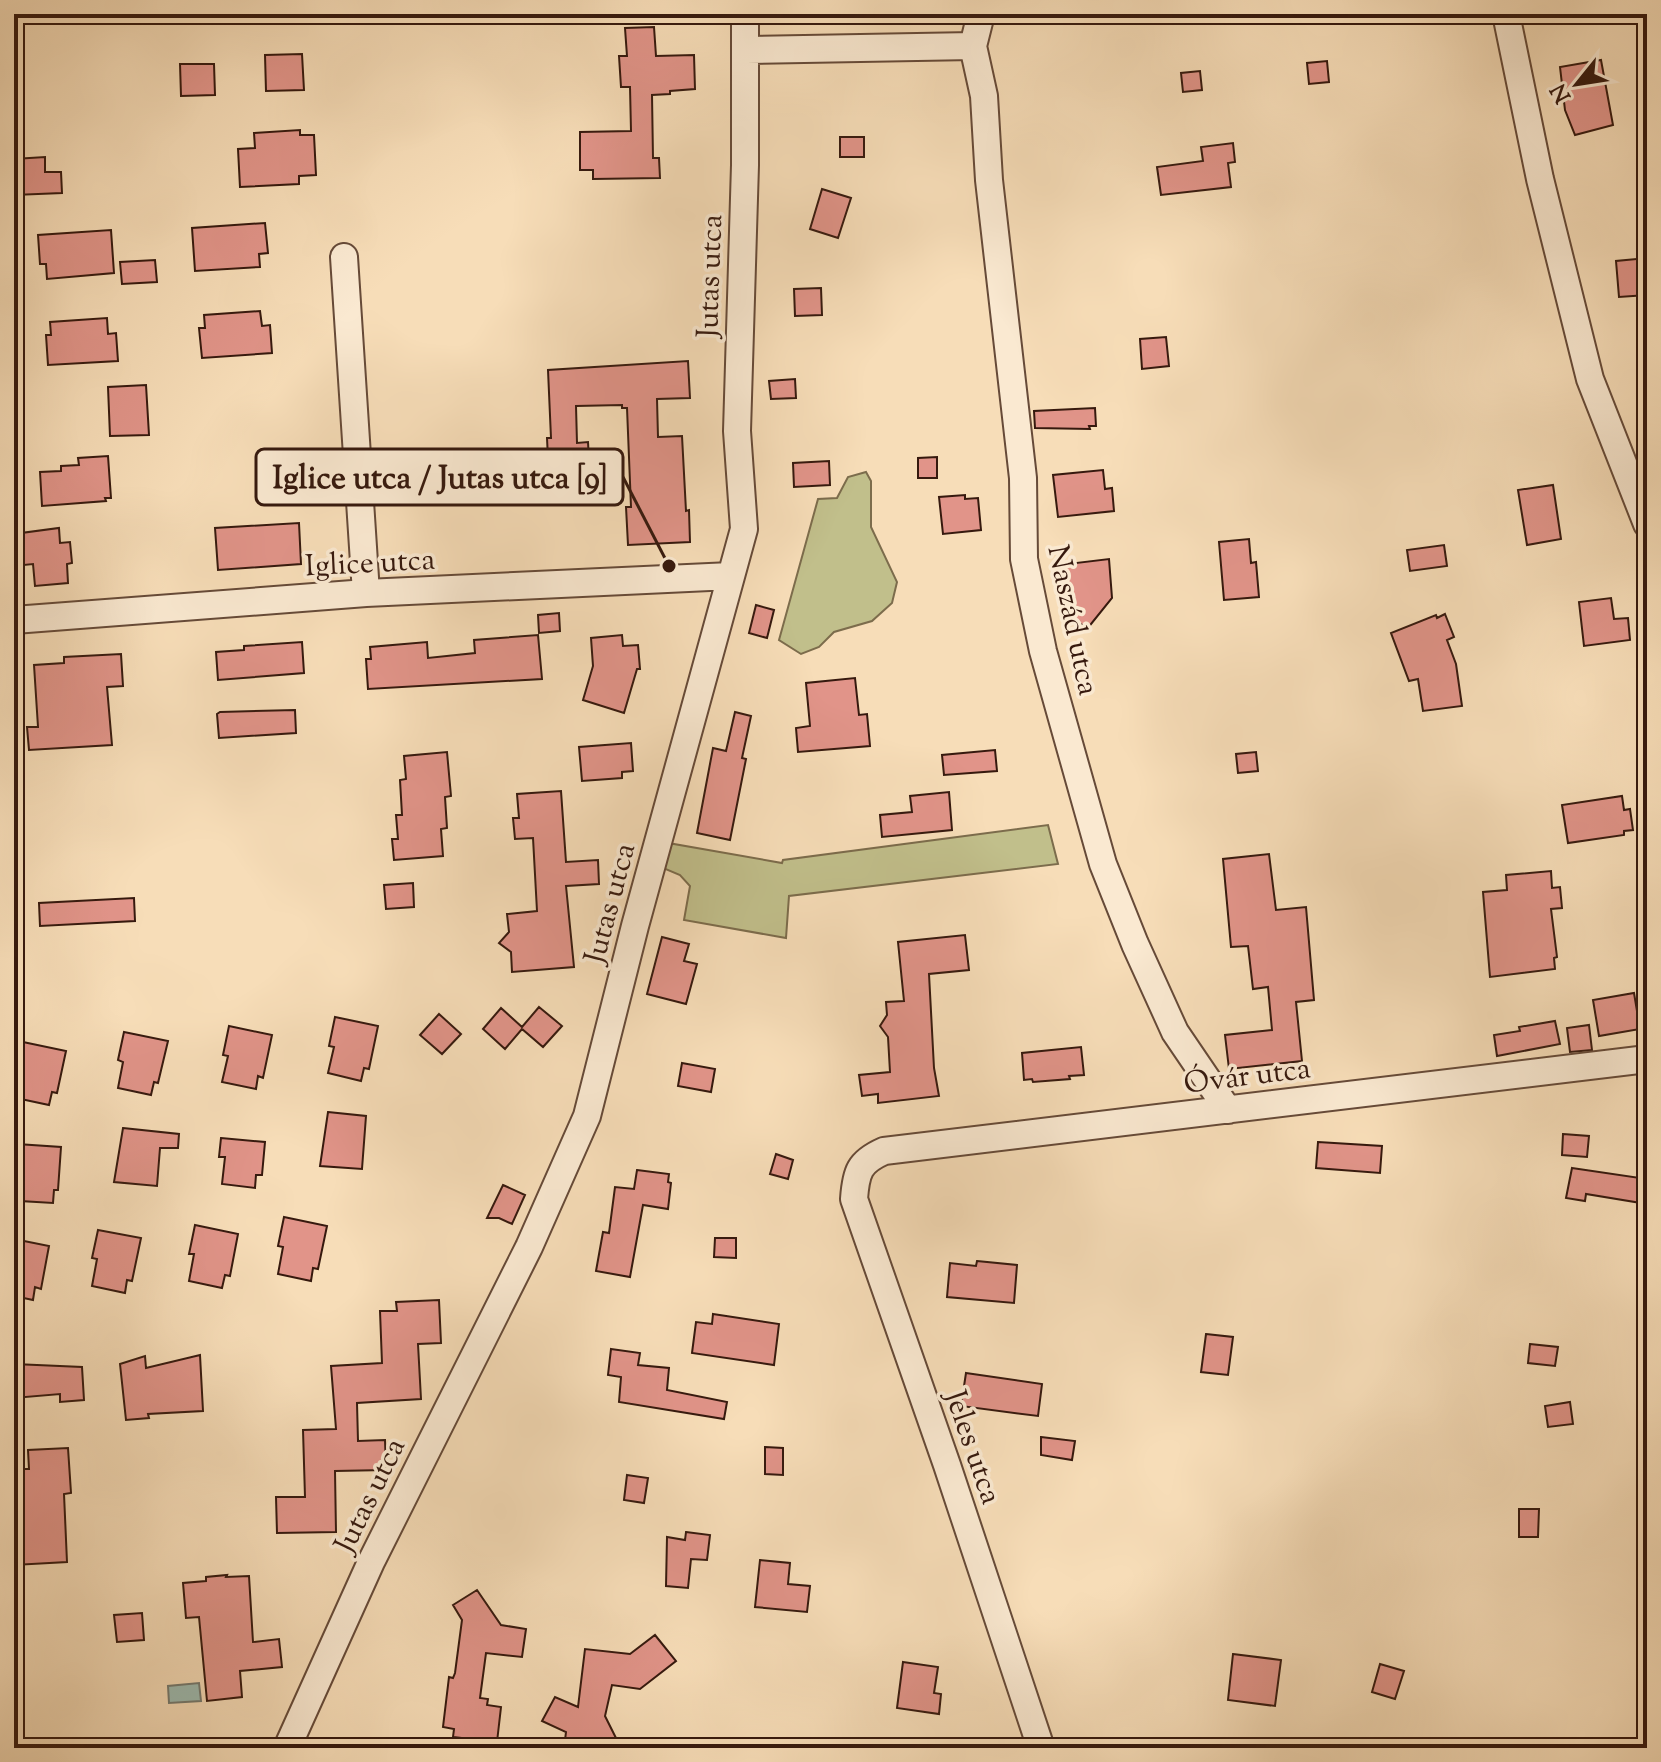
<svg xmlns="http://www.w3.org/2000/svg" width="1661" height="1762" viewBox="0 0 1661 1762" font-family="'Sorts Mill Goudy',serif">
	<rect width="100%" height="100%" fill="#f7ddb8"/>
	<filter id="stains"><feTurbulence type="fractalNoise" baseFrequency=".0025" numOctaves="4"/><feColorMatrix values="0 0 0 0 .2 0 0 0 0 .09 0 0 0 0 .02 0 0 0 .5 -.17"/></filter>
	<radialGradient id="worn" r=".72"><stop offset=".6" stop-color="#630" stop-opacity="0"/><stop offset="1" stop-color="#630" stop-opacity=".3"/></radialGradient>
	<path fill="#c1bf8b" stroke="#7c6c4c" stroke-width="2" d="M866,472l5,9v46l26,55 -5,21 -20,18 -38,11 -15,15 -18,7 -22,-14 39,-141 19,-1 11,-21z
		M1048,825l10,39 -269,32 -3,42 -102,-18 6,-34 -10,-11 -17,-7 5,-25 114,20 1,-3z"/>
	<path fill="#9dbbb1" stroke="#747a70" stroke-width="2" d="M199,1683l2,18 -32,2 -1,-17z"/>
	<path fill="#e19489" stroke="#36190e" stroke-width="2" d="M654,27l2,29 38,-1 1,34 -25,2v3l-18,1 1,63h6l1,20 -67,1v-9h-13v-38l51,-1 -1,-44h-9l-2,-31h8l-2,-28z
		M302,54l2,36 -38,1 -1,-36z
		M1601,60l12,65 -38,10 -10,-25 -5,-43z
		M1327,61l2,21 -20,2 -2,-21z
		M180,64h34l1,31 -34,1z
		M1200,71l2,19 -19,2 -2,-19z
		M300,130v5h14l2,40 -17,1v8l-59,3 -2,-38 17,-1 -1,-15z
		M840,137h24v20h-24z
		M1233,143l2,19 -7,1 3,24 -70,8 -4,-28 46,-6 -2,-14z
		M45,157v15h16l1,21 -48,2v-36z
		M822,189l29,9 -13,40 -28,-9z
		M265,223l3,30 -9,1 1,13 -65,4 -3,-43z
		M111,230l3,43 -67,6 -1,-15h-6l-2,-29z
		M1647,258v37l-28,2 -3,-36z
		M155,260l2,22 -35,2 -2,-22z
		M821,288l1,27 -27,1 -1,-27z
		M260,311l2,15 8,-1 2,28 -70,5 -3,-30h6l-1,-13z
		M107,318l1,16 8,-1 2,28 -70,4 -2,-30h5l-1,-13z
		M1166,337l3,29 -27,3 -2,-30z
		M688,361l2,37 -33,1 1,38 24,-1 4,75 3,-1 1,32 -62,3 -2,-38h5l-4,-99h-5v-3l-46,1 1,37 11,-1 2,37 -41,1 -2,-42h4l-3,-68z
		M795,379l1,19 -25,1 -2,-18z
		M146,385l3,50 -39,1 -2,-49z
		M1095,408l1,18h-7l1,3 -55,-1 -1,-17z
		M108,456l3,42h-6l1,3 -64,5 -2,-34 21,-1v-5l18,-1 -1,-7z
		M937,457v21h-19v-20z
		M829,461l1,24 -36,2 -1,-24z
		M1103,470l2,19 7,-1 2,23 -56,6 -5,-42z
		M1553,485l8,54 -34,6 -9,-55z
		M965,495v4l13,-1 3,32 -38,4 -4,-37z
		M299,523l2,41 -83,6 -3,-42z
		M59,528l1,15 10,-1 2,21 -5,1 1,19 -33,3 -2,-22 -19,2v-32z
		M1249,539l2,24 5,-1 3,35 -35,3 -5,-58z
		M1444,545l3,21 -37,5 -3,-21z
		M1109,559l3,39 -25,31 -23,-19 -5,-45z
		M1611,598l3,21 14,-1 2,22 -46,6 -5,-44z
		M756,605l18,5 -7,28 -18,-5z
		M559,613l1,18 -21,2 -1,-18z
		M1445,614l9,23 -7,3 9,24 6,42 -39,5 -5,-32 -9,2 -18,-48 45,-18 1,3z
		M538,635l4,44 -174,10 -2,-30h5l-1,-12 57,-5 1,16 47,-5 -1,-13z
		M622,635l1,11 15,-1 2,24h-3l-13,44 -41,-13 10,-34 -2,-28z
		M302,642l2,31 -86,7 -2,-28 28,-2v-4z
		M121,654l2,32 -16,1 5,58 -83,5 -2,-23h11l-4,-62 30,-2v-6z
		M855,678l4,37 8,-1 3,32 -72,6 -2,-24 14,-2 -4,-43z
		M295,710l1,23 -77,5 -2,-24 3,-2z
		M735,712l16,4 -9,42 4,1 -16,81 -33,-7 16,-85 13,3z
		M631,743l2,28 -11,1v6l-40,3 -3,-34z
		M995,750l2,21 -53,4 -2,-20z
		M447,752l4,44 -6,1 2,31 -6,1 2,27 -49,4 -2,-21h6l-2,-24h6l-2,-35 6,-1 -2,-23z
		M1256,752l2,19 -20,2 -2,-19z
		M561,791l5,71 32,-2 1,24 -33,2 8,81 -62,5 -1,-20 -12,-9 10,-11 -2,-18 30,-3 -4,-73 -18,1 -2,-21h6l-2,-24z
		M949,792l3,38 -70,7 -2,-22 32,-3 -2,-16z
		M1622,796l2,14 6,-1 3,21 -9,1v4l-56,8 -6,-38z
		M1269,854l7,56 30,-3 8,93 -18,2 6,59 -73,8 -4,-34 47,-5 -4,-43 -15,2 -5,-43 -17,1 -8,-88z
		M1551,871l1,17 8,-1 2,21 -11,1 6,48 -3,1 1,11 -65,8 -7,-85 24,-2 -1,-15z
		M413,883l1,24 -28,2 -2,-24z
		M134,898l1,23 -95,5 -1,-23z
		M965,935l4,35 -40,4 5,94 5,28 -61,7v-9l-16,2 -3,-21 31,-3 -2,-35 -8,-11 7,-11 -1,-13 18,-1 -6,-59z
		M662,937l27,7 -5,17 13,3 -11,40 -39,-10z
		M1634,993l6,36 -41,7 -6,-36z
		M539,1007l23,19 -19,21 -21,-18 -17,20 -22,-20 18,-21 21,19z
		M439,1014l22,20 -19,20 -22,-19z
		M335,1017l43,9 -9,43 -5,-1 -3,13 -33,-8 6,-26 -5,-1z
		M1555,1021l5,23 -63,12 -3,-21 26,-4 -1,-4z
		M1589,1025l3,25 -22,2 -3,-24z
		M229,1026l43,9 -9,43 -5,-2 -2,13 -34,-7 6,-26 -5,-1z
		M124,1032l44,9 -10,42 -4,-1 -3,13 -33,-7 5,-26 -5,-2z
		M23,1042l43,9 -9,42 -5,-1 -3,13 -33,-7 6,-27 -6,-1z
		M1081,1047l3,28 -15,1 1,3 -37,3 -1,-3 -8,1 -2,-27z
		M682,1063l33,6 -4,23 -33,-6z
		M328,1112l38,4 -4,53 -42,-3z
		M123,1128l56,6 -1,14h-18l-3,38 -43,-4z
		M1563,1134l26,2 -2,21 -25,-2z
		M221,1138l44,4 -3,33h-6l-1,13 -33,-4 3,-27h-6z
		M1318,1142l64,4 -2,27 -64,-5z
		M17,1144l44,3 -3,43h-4l-1,13 -33,-2 1,-27h-5z
		M776,1154l17,6 -5,19 -18,-5z
		M1572,1168l75,11v25l-61,-10 -1,7 -19,-3z
		M637,1170l32,4 -1,8 3,1 -3,26 -25,-4 -13,72 -34,-6 7,-39 6,1 6,-46 19,2z
		M503,1185l22,10 -13,29 -13,-6h-12z
		M284,1217l43,9 -9,43 -5,-1 -2,13 -33,-7 5,-27 -5,-1z
		M195,1225l43,9 -8,42 -5,-1 -3,13 -33,-7 5,-27h-5z
		M98,1230l43,8 -9,43 -5,-1 -2,13 -33,-7 5,-27 -5,-1z
		M715,1238h21v20l-22,-1z
		M14,1239l35,7 -8,43 -6,-2 -2,13 -19,-4z
		M977,1261l40,4 -3,38 -67,-6 3,-34 26,3z
		M439,1300l2,43 -23,1 3,55 -64,4 1,38 27,-1 1,30 -51,1 1,61 -59,1 -1,-36h29l-2,-67 33,-1 -5,-63 51,-3 -2,-52h17l-1,-9z
		M713,1314l66,10 -5,41 -82,-12 4,-31 16,2z
		M1206,1334l27,3 -5,38 -27,-3z
		M1530,1344l28,3 -3,19 -27,-3z
		M611,1349l29,4 -2,12 31,3 -2,22 60,12 -3,17 -105,-17 2,-25 -13,-2z
		M200,1355l3,56 -55,3 1,4 -23,2 -6,-56 25,-8 1,12z
		M14,1364l68,3 2,33 -24,2v-8l-46,4z
		M966,1373l76,11 -4,32 -77,-10z
		M1570,1402l3,22 -25,3 -3,-21z
		M1041,1437l34,4 -3,19 -31,-5z
		M765,1447l18,1v27l-18,-1z
		M68,1448l3,45 -7,1 3,68 -53,3v-96h15l-1,-19z
		M627,1475l21,3 -4,25 -20,-3z
		M1519,1509h20l-1,28h-19z
		M686,1532l24,3 -3,25 -16,-1 -3,29 -22,-2 1,-49 18,3z
		M760,1560l30,3 -2,21 22,2 -3,26 -52,-5z
		M227,1575l-1,2 23,-1 4,66 26,-3 3,28 -42,4 2,26 -35,4 -8,-84 -13,1 -3,-35 23,-2v-4z
		M477,1590l24,35 25,4 -4,28 -36,-4 -6,45 8,1 -1,6 14,2 -4,35 -44,-5 1,-8 -11,-2 6,-50 4,1 2,-5 7,-53 -9,-15z
		M142,1613l2,27 -27,2 -3,-27z
		M655,1635l21,26 -36,28 -28,-4 -7,31 16,32h-57l2,-16 -24,-11 13,-24 23,10 7,-58 45,5z
		M1233,1654l48,6 -6,46 -47,-6z
		M903,1662l35,5 -4,26 7,1 -2,20 -42,-6z
		M1380,1664l24,7 -9,28 -23,-7z"/>
	<g fill="none" stroke-linecap="round" stroke-linejoin="round">
		<defs>
			<path id="minor" d="M981,14l-8,32 11,50 5,84 34,298 1,81 19,92 60,213 32,80 40,88 53,78
				M1506,14l34,165 50,200 57,145
				M746,50l227,-4
				M344,257l22,336
				M14,620l352,-27 365,-17
				M287,1748l84,-186 158,-315 58,-131 48,-190 109,-397 -7,-98 8,-266v-151
				M1041,1748l-94,-283 -93,-266c2,-27 5,-37 30,-48l763,-92"/>
		</defs>
		<use href="#minor" stroke="#664a38" stroke-width="30"/>
		<use href="#minor" stroke="#fae9d1" stroke-width="26"/>
	</g>
	<g text-anchor="middle" stroke-width="7" stroke-linejoin="round" paint-order="stroke">
		<g font-size="30" fill="#36190e" stroke="#fae9d1">
			<text transform="translate(709 276) rotate(-88)" y="10">Jutas utca</text>
			<text transform="translate(370 562) rotate(-3)" y="10">Iglice utca</text>
			<text transform="translate(1074 620) rotate(78)" y="10">Naszád utca</text>
			<text transform="translate(609 903) rotate(-75)" y="10">Jutas utca</text>
			<text transform="translate(1247 1075) rotate(-7)" y="10">Óvár utca</text>
			<text transform="translate(974 1447) rotate(71)" y="10">Jeles utca</text>
			<text transform="translate(369 1495) rotate(-64)" y="10">Jutas utca</text>
		</g>
	</g>
	<path fill="none" stroke="#36190e" stroke-width="3" d="M669 566L623 477"/>
	<circle fill="#36190e" stroke="#fae9d1" stroke-width="3" cx="669" cy="566" r="8"/>
	<rect fill="#fae9d1" stroke="#36190e" stroke-width="3" x="256" y="449" width="367" height="56" rx="8"/>
	<g font-size="32" text-anchor="middle" font-weight="bold" fill="#36190e">
		<text x="440" y="488">Iglice utca / Jutas utca [9]</text>
	</g>
	<rect width="1661" height="1762" fill="none" stroke="#f7ddb8" stroke-width="48"/>
	<rect x="16" y="16" width="1629" height="1730" fill="none" stroke="#36190e" stroke-width="4"/>
	<rect x="24" y="24" width="1613" height="1714" fill="none" stroke="#36190e" stroke-width="2"/>
	<g transform="translate(1577 84) rotate(240)" stroke="#fae9d1" stroke-width="6" paint-order="stroke">
	<path d="M0-6L14 30L0 20L-14 30Z" fill="#36190e"/>
	<text y="-12" font-size="22" font-weight="bold" text-anchor="middle" fill="#36190e">N</text>
	</g>
	<rect width="100%" height="100%" filter="url(#stains)"/>
	<rect width="100%" height="100%" fill="url(#worn)"/>
</svg>
